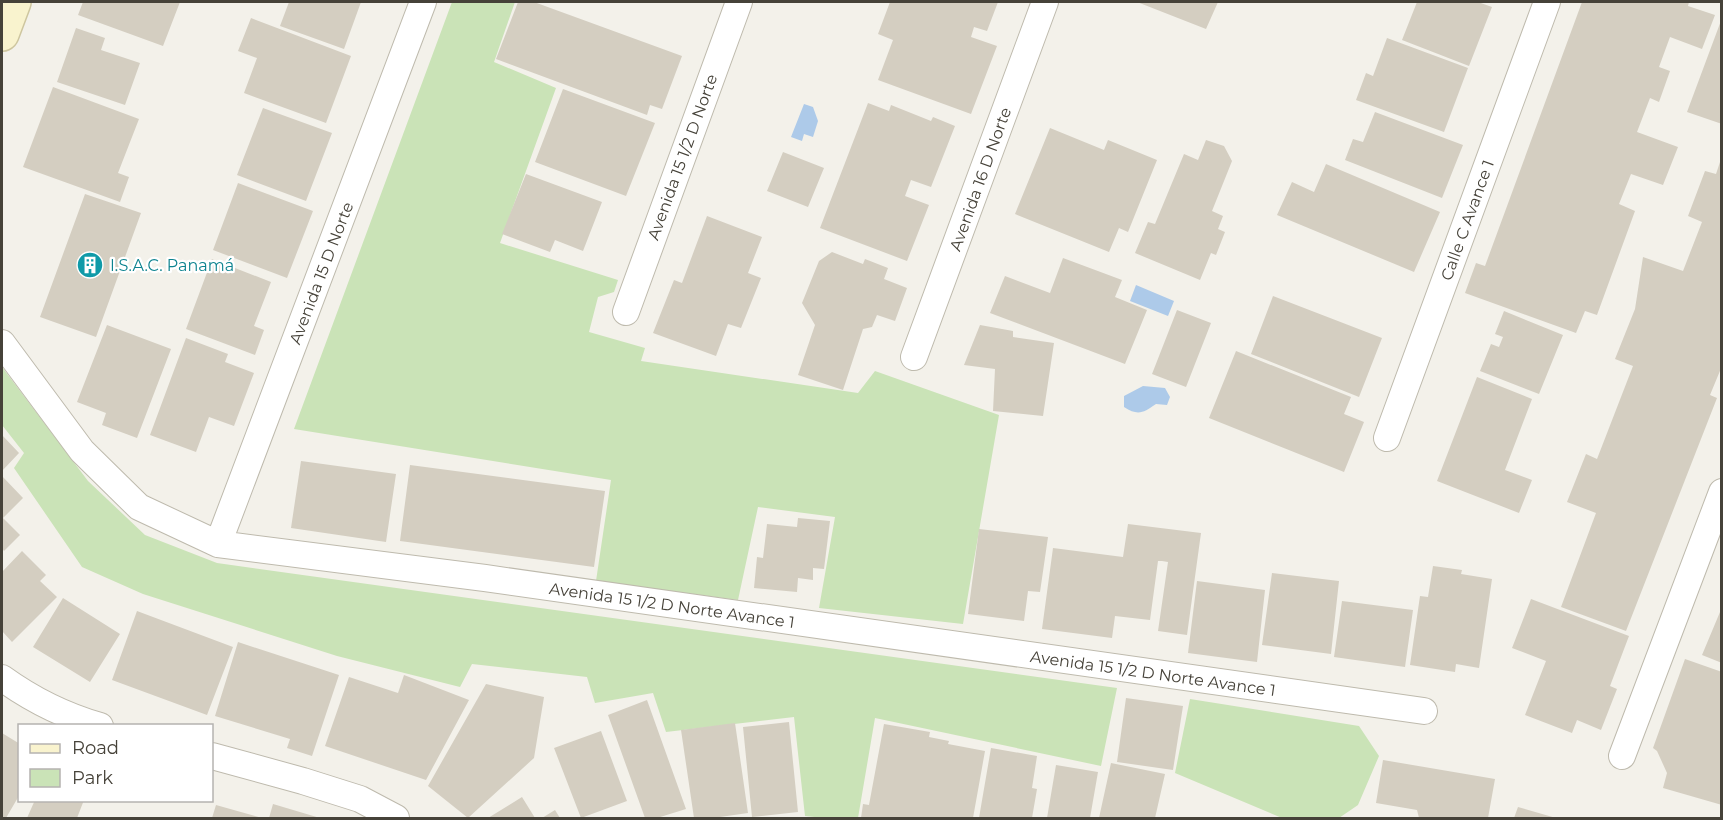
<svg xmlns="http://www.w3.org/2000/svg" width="1723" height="820" viewBox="0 0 1723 820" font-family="Montserrat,sans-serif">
	<rect width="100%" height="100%" fill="#f3f1ea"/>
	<path fill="#cae3b7" d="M452,2h63l-21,60 62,26 -56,155 118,37 -4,12 -16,5 -9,35 56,16 -4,13 217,32 17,-22 124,44 -36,209 -144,-16 16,-91 -77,-10 -20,93 -142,-19 15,-101 -317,-51z
		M2,367l86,114 57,54 72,28 900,125 -16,78 -226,-48 -17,100h-34l-19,-2 -11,-99 -128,15 -13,-39 -58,10 -8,-26 -115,-13 -12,23 -123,-31 -194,-62 -61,-27 -68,-99 10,-15 -22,-28z
		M1190,699l169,27 20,30 -21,49 -19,13h-57l-107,-45z"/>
	<path fill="#adcae9" d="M804,104l9,3 5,14 -5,16 -9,-3 -2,7 -11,-4z
		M1136,285l38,16 -6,15 -38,-15z
		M1143,386l22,2 5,9 -3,8 -11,-1c-13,9 -18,12 -32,3v-11z"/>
	<path fill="#d4cec1" d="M83,2h97l-17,44 -85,-31z
		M289,2h72l-17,47 -64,-23z
		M518,2h16l148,54 -20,53 -12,-4 -3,10 -151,-56z
		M890,2h108l-11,29 -13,-4 -3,10 26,9 -26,68 -93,-34 15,-40 -15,-6z
		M1137,2h81l-12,27z
		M1417,2h61l14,5 -23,59 -67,-26z
		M1582,2h107l-1,4 27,9 -13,34 -32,-12 -11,30 11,4 -11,31 -9,-4 -13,34 41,15 -15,38 -32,-11 -12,30 16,7 -38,104 -12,-4 -9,22 -111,-40 11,-30 9,3z
		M251,18l100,38 -25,67 -82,-30 13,-35 -19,-7z
		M1722,18v106l-35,-12z
		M76,28l29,10 -4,12 39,13 -15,42 -68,-23z
		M1387,38l81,30 -24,64 -88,-32 10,-27 7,3z
		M53,87l86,32 -21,54 11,4 -9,25 -97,-35z
		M563,89l92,34 -29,73 -91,-34z
		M868,103l21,8 2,-6 40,16 2,-4 22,9 -24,61 -20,-7 -6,16 24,9 -22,56 -87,-33z
		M263,108l69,25 -26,68 -69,-26z
		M1375,112l88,33 -21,53 -97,-38 8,-21 10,3z
		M1050,128l54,22 4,-10 49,20 -29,72 -9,-4 -10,24 -94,-38z
		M1206,140l18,6 8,15 -20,50 11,5 -5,13 7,3 -9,23 -5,-2 -11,27 -65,-27 13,-31 7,2 29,-70 14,6z
		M783,152l41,16 -16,39 -41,-16z
		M1721,159l1,207 -12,29 7,3 -91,233 -65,-24 35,-94 -29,-11 19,-48 11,5 36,-93 -18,-7 20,-50 8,-52 40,14 19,-49 -14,-6 17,-45 11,3z
		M1326,164l114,48 -26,60 -137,-57 15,-33 22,10z
		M526,174l76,28 -19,49 -28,-11 -5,12 -48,-18z
		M238,183l75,28 -26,67 -74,-28z
		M85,194l56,19 -45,124 -56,-20z
		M707,216l55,21 -14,36 13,5 -20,50 -13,-4 -12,32 -63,-23 21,-53 8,3z
		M832,252l31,12 2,-5 23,9 -4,11 23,9 -12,33 -18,-6 -5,12 -9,2 -20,61 -45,-15 17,-50 -13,-22 17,-42z
		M1063,258l59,22 -7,17 32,13 -22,54 -135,-51 15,-37 45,17z
		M212,259l59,23 -17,44 10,4 -9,25 -69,-26z
		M1273,296l109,42 -23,59 -108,-43z
		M1177,310l34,13 -25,64 -34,-13z
		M1504,311l59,24 -24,59 -59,-23 11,-27 8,3 4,-10 -8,-3z
		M107,325l64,24 -34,89 -35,-13 4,-12 -29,-11z
		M980,325l33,6v6l41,6 -11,73 -50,-5 2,-42 -31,-4z
		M186,338l42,16 -3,8 29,11 -20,53 -25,-9 -13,35 -46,-17z
		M1236,351l115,46 -7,17 20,8 -20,50 -135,-54z
		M1477,377l55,22 -27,71 27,10 -13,33 -82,-32z
		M2,435l17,18 -17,18z
		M301,461l95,13 -10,68 -95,-14z
		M410,465l195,26 -11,76 -194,-26z
		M2,476l21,22 -20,20 17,17 -16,16 -2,-3z
		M798,518l32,3 -6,48 -11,-1v12l-15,-2 -1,14 -43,-4 3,-31 6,1 4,-34 30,3z
		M1128,524l73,9 -14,102 -29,-4 10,-69 -6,-1h-4l-8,59 -35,-4 -3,22 -70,-9 11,-81 70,9z
		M979,529l69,8 -8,55 -12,-1 -4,30 -56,-7z
		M22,551l24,24 -6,6 17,16 -45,45 -10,-11v-59z
		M1433,566l29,4 -1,4 31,5 -13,89 -23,-4 -1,8 -45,-7 10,-69 8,1z
		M1272,573l67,8 -8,73 -69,-9z
		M1197,581l68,9 -8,72 -69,-9z
		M63,598l57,36 -30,48 -57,-35z
		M1531,599l98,37 -19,50 7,3 -16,41 -24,-10 -5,13 -47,-18 21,-54 -34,-13z
		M1342,601l71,9 -8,57 -71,-10z
		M137,611l96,36 -26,68 -95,-35z
		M1720,612l2,1v50l-20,-8z
		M238,642l101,33 -27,81 -25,-8 3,-9 -75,-23z
		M1685,659l37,13v133l-59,-17 4,-15 -10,-22 -4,-3z
		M404,675l65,25 -43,80 -101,-34 24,-69 49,16z
		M486,684l58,13 -10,61 -66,60 -40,-32z
		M1126,698l57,8 -10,64 -56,-8z
		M647,700l39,109 -29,9h-12l-37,-103z
		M789,722l9,90 -46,5 -9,-90z
		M735,723l13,90 -35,5h-19l-13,-88z
		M884,724l46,8 -1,5 20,4 -1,3 37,7 -12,67h-112l2,-14 6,1z
		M601,731l26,70 -46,17 -27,-70z
		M2,733l18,11v50l-14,24h-4z
		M991,748l46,8 -5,32 5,1 -5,29h-53z
		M1383,760l112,19 -7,39 -7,-1v1h-62l-2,-8 -41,-7z
		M1111,763l54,11 -10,44h-56z
		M1056,765l42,7 -8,46h-43z
		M522,797l13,21h-47z
		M35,800h49l-7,18h-50z
		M273,804l47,14h-51z
		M216,805l46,13h-50z
		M1518,807l38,11h-42z
		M555,810l5,8h-18z"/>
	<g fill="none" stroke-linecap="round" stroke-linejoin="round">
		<defs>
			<path id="street" d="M626,312l113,-310
				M2,343l80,108 57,56 79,37 267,34 939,133
				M914,357l131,-355
				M1387,438l160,-436
				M218,544l205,-542
				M2,678c29,21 63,38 98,48
				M212,756l91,25 57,18 36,19
				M1622,756l100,-264"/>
			<path id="secondary" d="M2,34l12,-32"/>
		</defs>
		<use href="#street" stroke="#bebaad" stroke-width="28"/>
		<use href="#secondary" stroke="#cec69f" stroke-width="36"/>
		<use href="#street" stroke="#fff" stroke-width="26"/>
		<use href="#secondary" stroke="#f9f3ce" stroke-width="33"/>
	</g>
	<defs>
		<symbol id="building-disc" viewBox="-11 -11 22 22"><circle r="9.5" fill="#0f9aa8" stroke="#fff"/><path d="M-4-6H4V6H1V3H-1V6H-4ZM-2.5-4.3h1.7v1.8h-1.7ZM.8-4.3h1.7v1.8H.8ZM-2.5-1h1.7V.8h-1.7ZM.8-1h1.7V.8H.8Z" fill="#fff"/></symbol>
	</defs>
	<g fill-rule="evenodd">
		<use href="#building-disc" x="75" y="250" width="30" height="30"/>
	</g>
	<g text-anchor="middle" stroke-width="4.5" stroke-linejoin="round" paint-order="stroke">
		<g font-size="16" fill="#464239" stroke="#fff">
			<text transform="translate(682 157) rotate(-70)" y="6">Avenida 15 1/2 D Norte</text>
			<text transform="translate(980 179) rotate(-70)" y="6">Avenida 16 D Norte</text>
			<text transform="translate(1467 220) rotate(-70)" y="6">Calle C Avance 1</text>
			<text transform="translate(321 273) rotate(-69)" y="6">Avenida 15 D Norte</text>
			<text transform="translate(672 605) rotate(8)" y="6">Avenida 15 1/2 D Norte Avance 1</text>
			<text transform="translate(1153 673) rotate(8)" y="6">Avenida 15 1/2 D Norte Avance 1</text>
		</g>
		<g font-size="16" fill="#0d838f" stroke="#fff" text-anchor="start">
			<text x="110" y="271">I.S.A.C. Panamá</text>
		</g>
	</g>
	<rect width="1723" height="820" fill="none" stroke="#464239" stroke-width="6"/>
	<rect x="18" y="724" width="195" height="78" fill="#ffffff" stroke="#b5b3b0" stroke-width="1.5"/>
	<rect x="30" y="744" width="30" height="9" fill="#f9f3ce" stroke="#b5b3b0" stroke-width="1.5"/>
	<text x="72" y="754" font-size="18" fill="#464239">Road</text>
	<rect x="30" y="769" width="30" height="18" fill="#cae3b7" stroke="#b5b3b0" stroke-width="1.5"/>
	<text x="72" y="784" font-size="18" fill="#464239">Park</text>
</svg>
